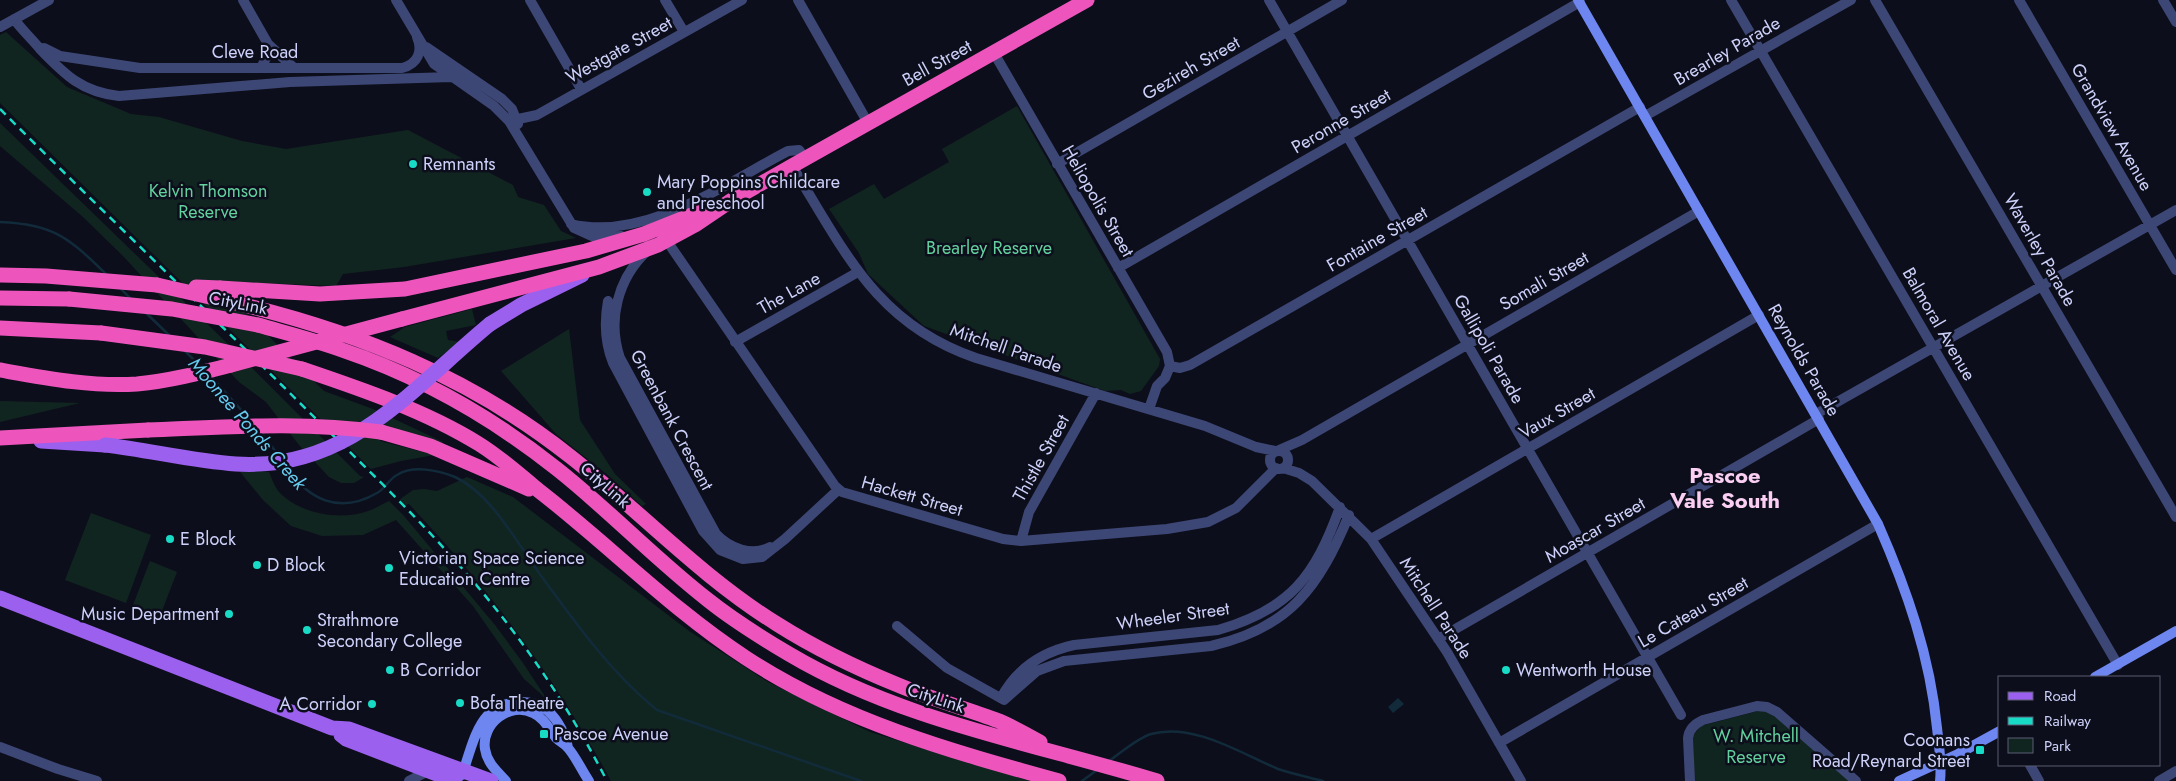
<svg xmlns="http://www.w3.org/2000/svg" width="2176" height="781" viewBox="0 0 2176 781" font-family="Jost,sans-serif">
	<rect width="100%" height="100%" fill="#0d0e1b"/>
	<path fill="#112520" d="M6,32l61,55 64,27 28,3 83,24 44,8 122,-19 105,55 5,12 26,8 17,26 15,7 -172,29 -61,7 -7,12 -123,-5 111,110 49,18 70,33 -1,2 -60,-15 -2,12 54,14 -33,6 -30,8 -371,-366v-68z
		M1017,106l143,253 -1,7 -18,25 -11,3 -9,-4 -16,1 -181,-65 -56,-52 -9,-21 -30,-44 45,-25 10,15 65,-37 -7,-13z
		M0,123l229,222 131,131 4,1 -10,6h-13l-12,-6 -30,-32 -33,-43 -27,-20 -115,-125 -41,-40 -83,-71z
		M472,309l4,16 -30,6 2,9 12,2 -22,16 -48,-21 15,-10z
		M569,329l11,91 35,54 31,30 -4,2 -33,-30 -53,-42 -55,-63z
		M0,401l80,2 -80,19z
		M237,468l32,4c3,7 6,16 11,21 21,21 60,28 88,18 7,-2 14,-7 21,-10l15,15 91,109 28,38 43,65 -25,-34 -17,-15 -51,-73 -77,-86 -33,15 -41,1 -31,-10 -28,-26z
		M467,477l46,20 176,134 79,51 102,50 160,49h-419c-56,-105 -121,-191 -202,-277l-3,1 -6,-6 13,-9 11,-1 13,2z
		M91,513l60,22 -25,68 -61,-23z
		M150,561l27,11 -17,44 -27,-11z
		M1762,710l10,4 78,67h-156l-1,-45 8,-10z"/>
	<path fill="#112b3b" d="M1398,698l6,6 -11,9 -5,-6z"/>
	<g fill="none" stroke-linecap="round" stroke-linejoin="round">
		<path stroke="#112b3b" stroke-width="2.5" d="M0,222c55,2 70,17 107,53
			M120,288l12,12
			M145,312l25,24
			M185,351l15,15
			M210,375l41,46
			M260,431l19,25
			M285,465c23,35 54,50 92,28 8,-4 12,-14 20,-18 16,-10 41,-5 58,2 35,16 62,65 84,96 35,48 72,100 118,137l204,71
			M1109,761c13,-9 27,-22 42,-27 42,-12 91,20 127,35 15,5 30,8 45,12
			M1082,781l15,-11"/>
		<path stroke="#3d4775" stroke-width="10" d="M243,0l25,44 26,24
			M396,0l38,64 60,42 15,15 65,107 20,9 27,-1
			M530,0l51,89
			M665,0l19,32
			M798,0l70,123
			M1269,0l412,715
			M1731,0l387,665
			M1875,0l301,517
			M2019,0l157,270
			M2163,0l13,22
			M14,19c8,11 18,20 26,30 25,26 42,43 79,47l171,-14 161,-5
			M0,27l49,-27
			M426,47l76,52 10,10 6,15
			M44,48l16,8 80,12h262c16,-4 21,-17 15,-31
			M994,53l173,299 3,14
			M261,68l6,-12 1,-12
			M1645,116l206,-116
			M509,121l28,-6 205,-115
			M1057,164l285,-164
			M792,166c52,84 84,158 184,192l229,68 51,21 19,4
			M571,224c74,18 155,-41 217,-73l11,-1 6,8
			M667,241l168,245 7,6 161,47 18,2 146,-12 41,-7 28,-14 40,-40
			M647,251c-29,27 -40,69 -27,107l96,176c13,14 36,23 54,13
			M1118,268l462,-266
			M608,301c-4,22 -3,42 5,62l90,168 17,19 23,9 19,-2 23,-18 53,-49
			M735,342l123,-70
			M1149,409l8,-23 8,-8 5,-12 10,2 10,-3 450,-258
			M1816,414l360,-204
			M1279,450l23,-10 397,-229
			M1270 460a9 9 0 1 1 18 0a9 9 0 1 1-18 0Z
			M1283,468l16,5 13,8 59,58 76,113 74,129
			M1371,539l388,-224
			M1021,541l8,-29 67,-119
			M897,626l50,42 57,32 33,-29 27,-10 147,-15c79,-18 108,-59 138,-131
			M1438,639l381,-220
			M1001,698c16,-30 41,-46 73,-53l144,-15c73,-21 97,-54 122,-123
			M1499,743l379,-219
			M0,747l58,22 39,12
			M2030,765l9,16
			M409,781l23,-12
			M1690,781l-2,-43c1,-9 6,-14 15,-18l54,-14 10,1 10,5 79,69
			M2159,781l17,-10"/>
		<path stroke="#6e86ef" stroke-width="10" d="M1578,0l300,524c29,66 52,132 59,204 2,18 5,35 3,53
			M2095,677l81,-46
			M462,775c7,-19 12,-45 26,-60 14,-15 44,-18 60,-4 10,9 18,24 20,37
			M506,781c-9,-10 -19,-18 -21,-32 -4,-25 25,-48 48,-36 11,5 16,16 23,25 4,4 9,6 12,10 8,9 14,23 21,33
			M1899,781l59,-27 42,-23"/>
		<path stroke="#9b60ee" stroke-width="15" d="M490,324l31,-19 61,-30
			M41,441l64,4
			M0,598l332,130 17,1 142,52
			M341,735l5,4 109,42"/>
		<path stroke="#ed55bd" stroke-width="15" d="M0,275l46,1 111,9
			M220,288l100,6 85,-5 181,-38 58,-17 68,-27
			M0,298l69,1
			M236,303c122,29 236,75 335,154 70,55 130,120 206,167 38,24 79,44 121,61 33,14 67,23 101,36 14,6 28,14 41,21
			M402,319l197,-52 59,-22 37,-20 37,-25 60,-34 295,-166
			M258,325c28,8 56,15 84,25 77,26 151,68 215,119 52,41 98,90 151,131 25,20 54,38 81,54 113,67 244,89 368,127
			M0,328l101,5
			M302,369c59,20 124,42 177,75 21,13 40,30 59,46 71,55 133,119 208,168 96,63 204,93 313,123
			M0,370c45,8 91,17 137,14 32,-3 63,-11 94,-19
			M381,432l49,14 99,43
			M0,438l148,-8"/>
		<path stroke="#18dbc6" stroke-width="2.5" stroke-dasharray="8 6" stroke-linecap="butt" d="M0,109c101,101 205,200 307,301 56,55 114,110 165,170 53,62 98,129 135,201"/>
		<path stroke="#9b60ee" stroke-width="15" d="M105,445c44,5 87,16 131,19 113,7 175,-75 254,-140"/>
		<path stroke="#ed55bd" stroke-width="15" d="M157,285l79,18
			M196,287l24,1
			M69,299l103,10 86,16
			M101,333l104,14 97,22
			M231,365l171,-46
			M148,430c78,-3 155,-9 233,2"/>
	</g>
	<g fill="#18dbc6" stroke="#0d0e1b" stroke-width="2">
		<circle cx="413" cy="164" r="5"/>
		<circle cx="647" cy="192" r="5"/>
		<circle cx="170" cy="539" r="5"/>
		<circle cx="257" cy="565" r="5"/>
		<circle cx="389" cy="568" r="5"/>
		<circle cx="229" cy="614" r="5"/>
		<circle cx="307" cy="630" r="5"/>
		<circle cx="390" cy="670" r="5"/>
		<circle cx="1506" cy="670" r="5"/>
		<circle cx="460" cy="703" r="5"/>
		<circle cx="372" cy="704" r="5"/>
		<rect x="539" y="729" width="10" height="10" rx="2.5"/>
		<rect x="1975" y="745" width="10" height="10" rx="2.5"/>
	</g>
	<g text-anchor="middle" stroke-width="5" stroke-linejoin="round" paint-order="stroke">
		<g font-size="18" fill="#cdd1fa" stroke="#0d0e1b">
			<text transform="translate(619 50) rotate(-29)" y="6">Westgate Street</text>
			<text transform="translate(1727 51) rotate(-30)" y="6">Brearley Parade</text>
			<text x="255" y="58">Cleve Road</text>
			<text transform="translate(937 63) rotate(-29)" y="6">Bell Street</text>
			<text transform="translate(1191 68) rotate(-30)" y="6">Gezireh Street</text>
			<text transform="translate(1341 121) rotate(-30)" y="6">Peronne Street</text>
			<text transform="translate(2112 127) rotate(60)" y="6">Grandview Avenue</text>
			<text transform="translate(1098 201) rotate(60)" y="6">Heliopolis Street</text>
			<text transform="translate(1377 239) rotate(-30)" y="6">Fontaine Street</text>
			<text transform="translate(2040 250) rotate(60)" y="6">Waverley Parade</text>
			<text transform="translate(1544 281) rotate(-30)" y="6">Somali Street</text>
			<text transform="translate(789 293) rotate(-29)" y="6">The Lane</text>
			<text transform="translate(238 303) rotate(11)" y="6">CityLink</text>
			<text transform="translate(1939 324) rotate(60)" y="6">Balmoral Avenue</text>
			<text transform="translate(1006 348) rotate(19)" y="6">Mitchell Parade</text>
			<text transform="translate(1489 349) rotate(60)" y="6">Gallipoli Parade</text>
			<text transform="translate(1804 360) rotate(60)" y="6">Reynolds Parade</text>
			<text transform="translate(1557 413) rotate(-30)" y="6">Vaux Street</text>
			<text transform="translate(672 420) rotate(62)" y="6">Greenbank Crescent</text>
			<text transform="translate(1041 458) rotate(-61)" y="6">Thistle Street</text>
			<text transform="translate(605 485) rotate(41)" y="6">CityLink</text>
			<text transform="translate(912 496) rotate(16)" y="6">Hackett Street</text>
			<text transform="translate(1595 530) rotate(-30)" y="6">Moascar Street</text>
			<text transform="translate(1436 608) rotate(57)" y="6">Mitchell Parade</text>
			<text transform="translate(1693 612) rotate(-30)" y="6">Le Cateau Street</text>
			<text transform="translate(1173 616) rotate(-8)" y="6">Wheeler Street</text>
			<text transform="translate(936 698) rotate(18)" y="6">CityLink</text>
		</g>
		<g font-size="18" fill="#cdd1fa" stroke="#0d0e1b" text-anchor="start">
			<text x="423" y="170">Remnants</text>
			<text x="657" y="188">Mary Poppins Childcare<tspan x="657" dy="21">and Preschool</tspan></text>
			<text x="180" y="545">E Block</text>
			<text x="399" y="564">Victorian Space Science<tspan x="399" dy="21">Education Centre</tspan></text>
			<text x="267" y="571">D Block</text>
			<text x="219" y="620" text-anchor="end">Music Department</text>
			<text x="317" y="626">Strathmore<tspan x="317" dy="21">Secondary College</tspan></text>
			<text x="400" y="676">B Corridor</text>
			<text x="1516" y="676">Wentworth House</text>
			<text x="470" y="709">Bofa Theatre</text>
			<text x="362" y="710" text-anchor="end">A Corridor</text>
			<text x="554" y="740">Pascoe Avenue</text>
			<text x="1970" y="746" text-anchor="end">Coonans<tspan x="1970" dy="21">Road/Reynard Street</tspan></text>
		</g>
		<g font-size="18" fill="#62d19e" stroke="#0d0e1b">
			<text x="208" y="197">Kelvin Thomson<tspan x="208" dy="21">Reserve</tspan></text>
			<text x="989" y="254">Brearley Reserve</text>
			<text x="1756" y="742">W. Mitchell<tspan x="1756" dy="21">Reserve</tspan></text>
		</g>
		<g font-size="19" font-style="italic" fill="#66ccef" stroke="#0d0e1b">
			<text transform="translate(248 423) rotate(49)" y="7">Moonee Ponds Creek</text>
		</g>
		<g font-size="22" font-weight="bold" fill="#facff3" stroke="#0d0e1b">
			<text x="1725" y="483">Pascoe<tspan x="1725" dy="25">Vale South</tspan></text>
		</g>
	</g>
	<rect x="1998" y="676" width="162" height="90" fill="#0d0e1b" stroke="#5a5c74"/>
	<rect x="2008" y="692" width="25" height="8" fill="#9b60ee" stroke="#5a5c74"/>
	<text x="2044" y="701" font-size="15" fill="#cdd1fa">Road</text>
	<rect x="2008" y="717" width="25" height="8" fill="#18dbc6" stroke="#5a5c74"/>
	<text x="2044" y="726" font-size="15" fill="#cdd1fa">Railway</text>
	<rect x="2008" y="738" width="25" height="15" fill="#112520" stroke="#5a5c74"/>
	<text x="2044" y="751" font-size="15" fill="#cdd1fa">Park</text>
</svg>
